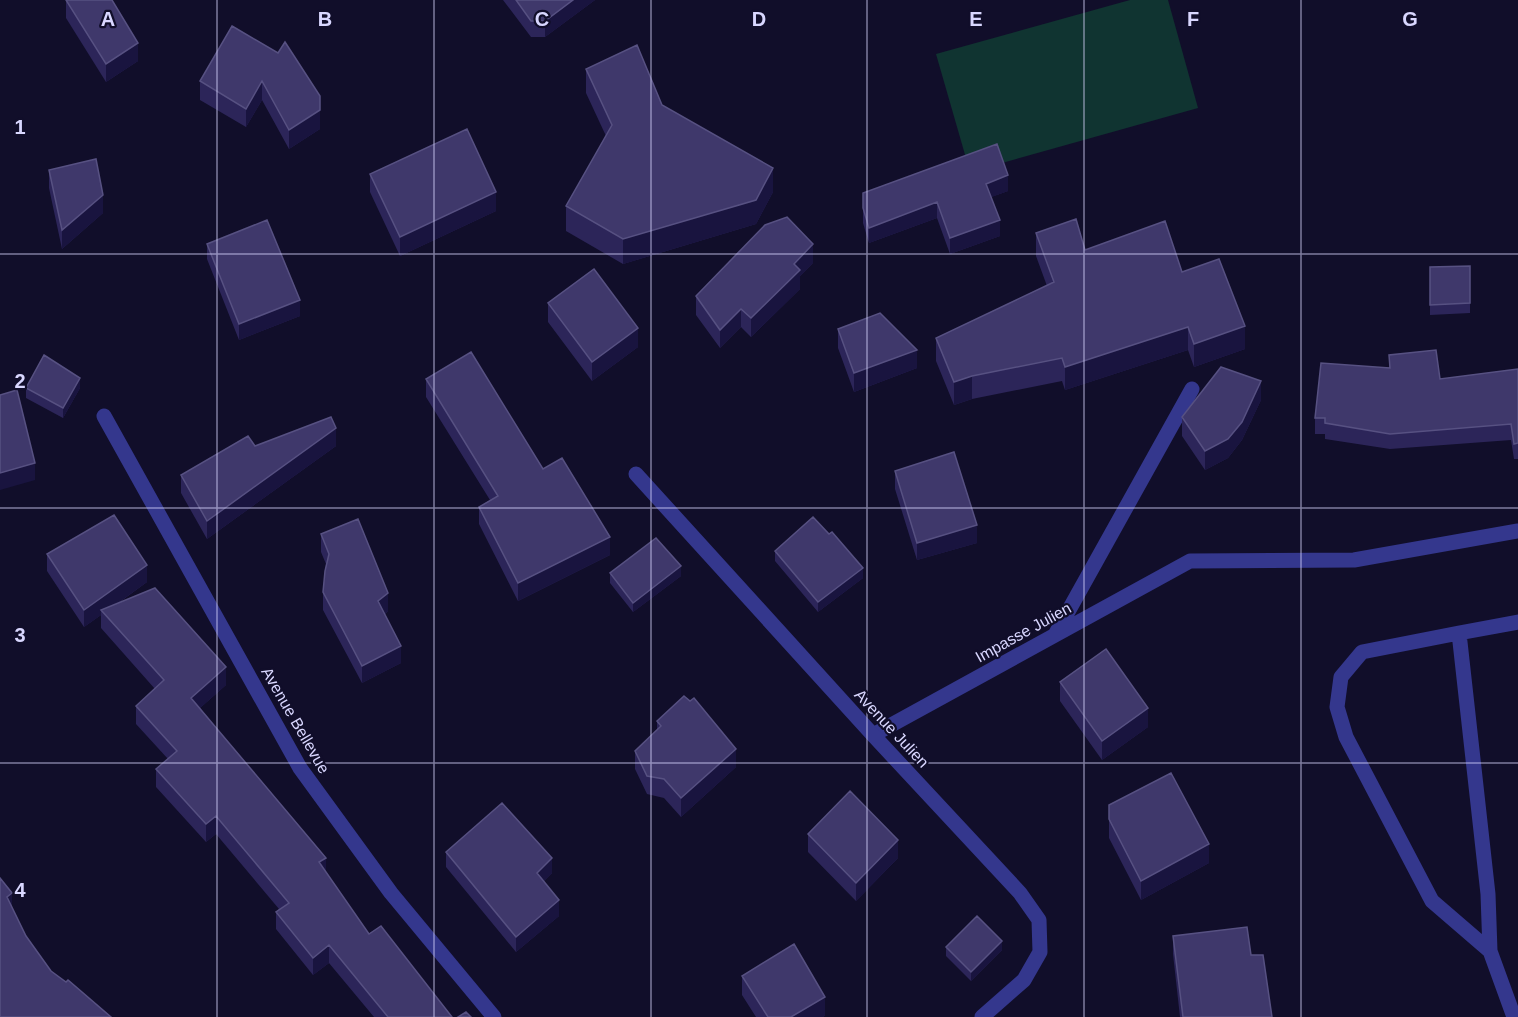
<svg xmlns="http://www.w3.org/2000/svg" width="1518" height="1017" viewBox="0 0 1518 1017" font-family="Helvetica,sans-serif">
	<rect width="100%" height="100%" fill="#110e2a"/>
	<path fill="#103431" d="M1130,0h38l30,108 -228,64 -34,-118z"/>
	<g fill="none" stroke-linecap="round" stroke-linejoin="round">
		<path stroke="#34378d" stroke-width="15" d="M104,416l196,352 91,125 103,124
			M1459,633l59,-11
			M1055,635l137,-246
			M873,735l317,-174 164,-1 164,-29
			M1490,951l-58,-50 -86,-164 -9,-30 4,-30 21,-25 97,-19 29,261 2,57 24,66"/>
		<path stroke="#34378d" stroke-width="15" d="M636,474l237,261 147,158 19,27 1,32 -16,28 -42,37"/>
	</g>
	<path fill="#2c2559" d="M66,0l72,61 -32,21 -40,-64z
		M503,0h92l-50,37h-14z
		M232,26l88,103 -31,20 -27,-49 -16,27 -46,-27v-19z
		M586,69l187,123 -17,32 -133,40 -57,-33v-25l40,-70 -20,-43z
		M49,170l54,43 -41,36 -13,-61z
		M370,174l126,37 -96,45 -30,-64z
		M1008,191l-17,6 9,39 -50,18 -13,-36 -68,25 -6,-20v-30z
		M1036,233l49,17 97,22 63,77 -51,18 -6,-17 -123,40 -3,-9 -90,18 -18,6 -18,-44v-23l111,-52 -11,-30z
		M207,244l93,72 -61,24 -32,-81z
		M813,263l-13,13v13l-49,48 -10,-10 -21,21 -24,-33v-19z
		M1470,266v47l-40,2v-48z
		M548,303l90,44 -46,34 -44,-59z
		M838,329l79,39 -63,24 -16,-44z
		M1389,355l51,24 78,-10v90h-4l-3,-19 -121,9 -65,-10v-5h-10v-16l74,-50z
		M426,379l117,90 67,86 -92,46 -39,-77v-17l11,-7 -64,-103z
		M26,388h54l-17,30 -37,-20z
		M1261,400l-19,40 -14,18 -23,12 -23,-34v-19z
		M255,446h81l-129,93 -26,-46v-18z
		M895,471l82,72 -60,17 -22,-71z
		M321,534l67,77 -3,3 16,49 -39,20 -39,-73v-18l3,-28 -5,-12z
		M775,551l88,27 -45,34 -43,-51z
		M47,554l100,28 -30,22 109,81 -26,23 126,164 43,62 83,83h-78l-45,-54 -16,12 -37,-46v-17l3,-3 -63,-75 -10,8 -50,-55v-18l12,-10 -32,-35v-18l19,-17 -54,-61v-13l-17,12 -37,-56z
		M610,573l71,3 -48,36 -23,-29z
		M1060,682l88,45 -46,33 -42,-59z
		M657,721l79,46 -55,50 -17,-19 -17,-4 -12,-25v-18l22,-20z
		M1109,805l100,58 -68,37 -32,-62z
		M808,834l90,24 -42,43 -48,-49z
		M446,852l106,21 -8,8 15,35 -43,36 -70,-85z
		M1173,936l78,19 21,62h-92l-7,-63z
		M946,947l56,3 -31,31 -25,-25z
		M742,976l83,39 -2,2h-67l-14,-22z"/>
	<path fill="#19143f" d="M573,0h22l-50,37v-16z
		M138,43v18l-32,21v-18z
		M262,81v19l-16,27v-18z
		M320,110v19l-31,20v-19z
		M773,168v24l-17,32 -133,40v-25z
		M1008,175v16l-22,8v-15z
		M496,192v19l-96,45v-19z
		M103,195v18l-41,36v-19z
		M937,202v16l-68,25v-15z
		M1000,220v16l-50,18v-16z
		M813,244v19l-13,13v13l-49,48v-19l43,-54z
		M300,300v16l-61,24v-16z
		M741,309v18l-21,21v-18z
		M1245,326v23l-51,18v-23z
		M1188,327v23l-123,40v-23z
		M638,328v19l-46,34v-19z
		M917,350v18l-63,24v-19z
		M972,376v23l-18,6v-23z
		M80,378v10l-17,30v-10z
		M1261,381v19l-19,40 -14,18 -23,12v-19z
		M336,428v18l-129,93v-18z
		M35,463v17l-35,10v-17z
		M977,525v18l-60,17v-17z
		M610,537v18l-92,46v-18z
		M147,565v17l-43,31 -3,-3v5l-17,12v-17z
		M681,566v10l-48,36v-9z
		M863,568v10l-45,34v-10z
		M388,593v18l-10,8v-18z
		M401,646v17l-39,20v-17z
		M226,667v18l-35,31v-18z
		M1148,708v19l-46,33v-19z
		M736,749v18l-55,50v-19z
		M216,816v18l-10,8v-18z
		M898,840v18l-42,43v-18z
		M1209,844v19l-68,37v-19z
		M326,858v18l-7,-14z
		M552,858v15l-15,15v-15z
		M12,893v14l-5,-10z
		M559,900v16l-43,36v-15z
		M1002,941v9l-31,31v-9z
		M329,945v18l-16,12v-17z
		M825,997v18l-2,2h-32z"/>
	<path fill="#3f386b" stroke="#575182" stroke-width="1.5" d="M66,0h46l26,43 -32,21z
		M516,0h57l-28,21h-14z
		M232,26l46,27 7,-11 35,54v14l-31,20 -27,-49 -16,28 -46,-28z
		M637,45l25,60 111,63 -17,32 -133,39 -57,-33 46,-81 -26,-56z
		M467,129l29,63 -96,45 -30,-63z
		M997,144l11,31 -22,9 14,36 -50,18 -13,-36 -68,26 -6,-20v-15z
		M96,159l7,36 -41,35 -13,-60z
		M787,217l26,27 -19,20 6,6 -49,48 -10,-9 -21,21 -24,-34 69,-71z
		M1076,219l9,31 80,-29 17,51 37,-13 26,67 -51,18 -6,-17 -123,40 -3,-9 -90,18 -18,6 -18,-44 118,-56 -18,-49z
		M267,220l33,80 -61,24 -32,-80z
		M1470,266v37l-40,2v-38z
		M594,269l44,59 -46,34 -44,-59z
		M880,313l37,37 -63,23 -16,-44z
		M1436,350l4,29 78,-10v74l-4,1 -3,-20 -121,10 -65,-11v-5h-10l6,-55 69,5 -1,-13z
		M471,352l72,117 19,-11 48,79 -92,46 -39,-76 19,-11 -72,-117z
		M44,355l36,23 -17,30 -37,-20z
		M1221,367l40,14 -19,41 -14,17 -23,12 -23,-34z
		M17,390l18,73 -35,10v-78z
		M331,417l5,11 -129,93 -26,-46 67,-39 7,10z
		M954,452l23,73 -60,18 -22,-72z
		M114,515l33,50 -63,45 -37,-56z
		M813,517l16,17 3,-2 31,36 -45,34 -43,-51z
		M358,519l30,74 -10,8 23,45 -39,20 -39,-74 2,-21 4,-17 -8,-20z
		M656,538l25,28 -48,37 -23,-30z
		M155,588l71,79 -35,31 135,160 -7,4 50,72 12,-8 71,91h-64l-59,-72 -16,13 -37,-46 13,-9 -73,-87 -10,8 -50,-55 21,-18 -41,-45 28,-26 -63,-70z
		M1106,649l42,59 -46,33 -42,-59z
		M684,696l6,5 4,-3 42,51 -55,49 -17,-19 -17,-3 -12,-25 26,-25 -4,-5z
		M1171,773l38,71 -68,37 -32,-62v-14z
		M850,791l48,49 -42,43 -48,-49z
		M502,803l50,55 -15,15 22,27 -43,37 -70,-85z
		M0,878l12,15 -5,4 19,39 25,35 15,11 2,-2 43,37h-111z
		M977,916l25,25 -31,31 -25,-25z
		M1247,927l4,28h12l9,62h-89l-10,-81z
		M794,944l31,53 -34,20h-23l-26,-41z
		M466,1012l5,5h-13z"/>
	<path fill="none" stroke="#d9d7ff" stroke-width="1.5" stroke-opacity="0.55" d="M217,0v1017M434,0v1017M651,0v1017M867,0v1017M1084,0v1017M1301,0v1017M0,254h1518M0,508h1518M0,763h1518"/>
	<g text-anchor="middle" stroke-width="4.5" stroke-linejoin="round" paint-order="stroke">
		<g font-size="16" fill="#d9d7ff" stroke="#110e2a">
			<text transform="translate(1023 632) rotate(-29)" y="6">Impasse Julien</text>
			<text transform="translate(296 720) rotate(60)" y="6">Avenue Bellevue</text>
			<text transform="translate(892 728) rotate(47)" y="6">Avenue Julien</text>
		</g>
	</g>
	<g font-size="20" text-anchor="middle" font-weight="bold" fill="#d9d7ff" stroke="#110e2a" stroke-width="4.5" stroke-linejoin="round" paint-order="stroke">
		<text x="108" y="26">A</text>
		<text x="325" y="26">B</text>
		<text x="542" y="26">C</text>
		<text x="759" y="26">D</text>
		<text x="976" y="26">E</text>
		<text x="1193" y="26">F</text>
		<text x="1410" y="26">G</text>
		<text x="20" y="134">1</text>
		<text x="20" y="388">2</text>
		<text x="20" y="642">3</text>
		<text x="20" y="897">4</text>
	</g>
</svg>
